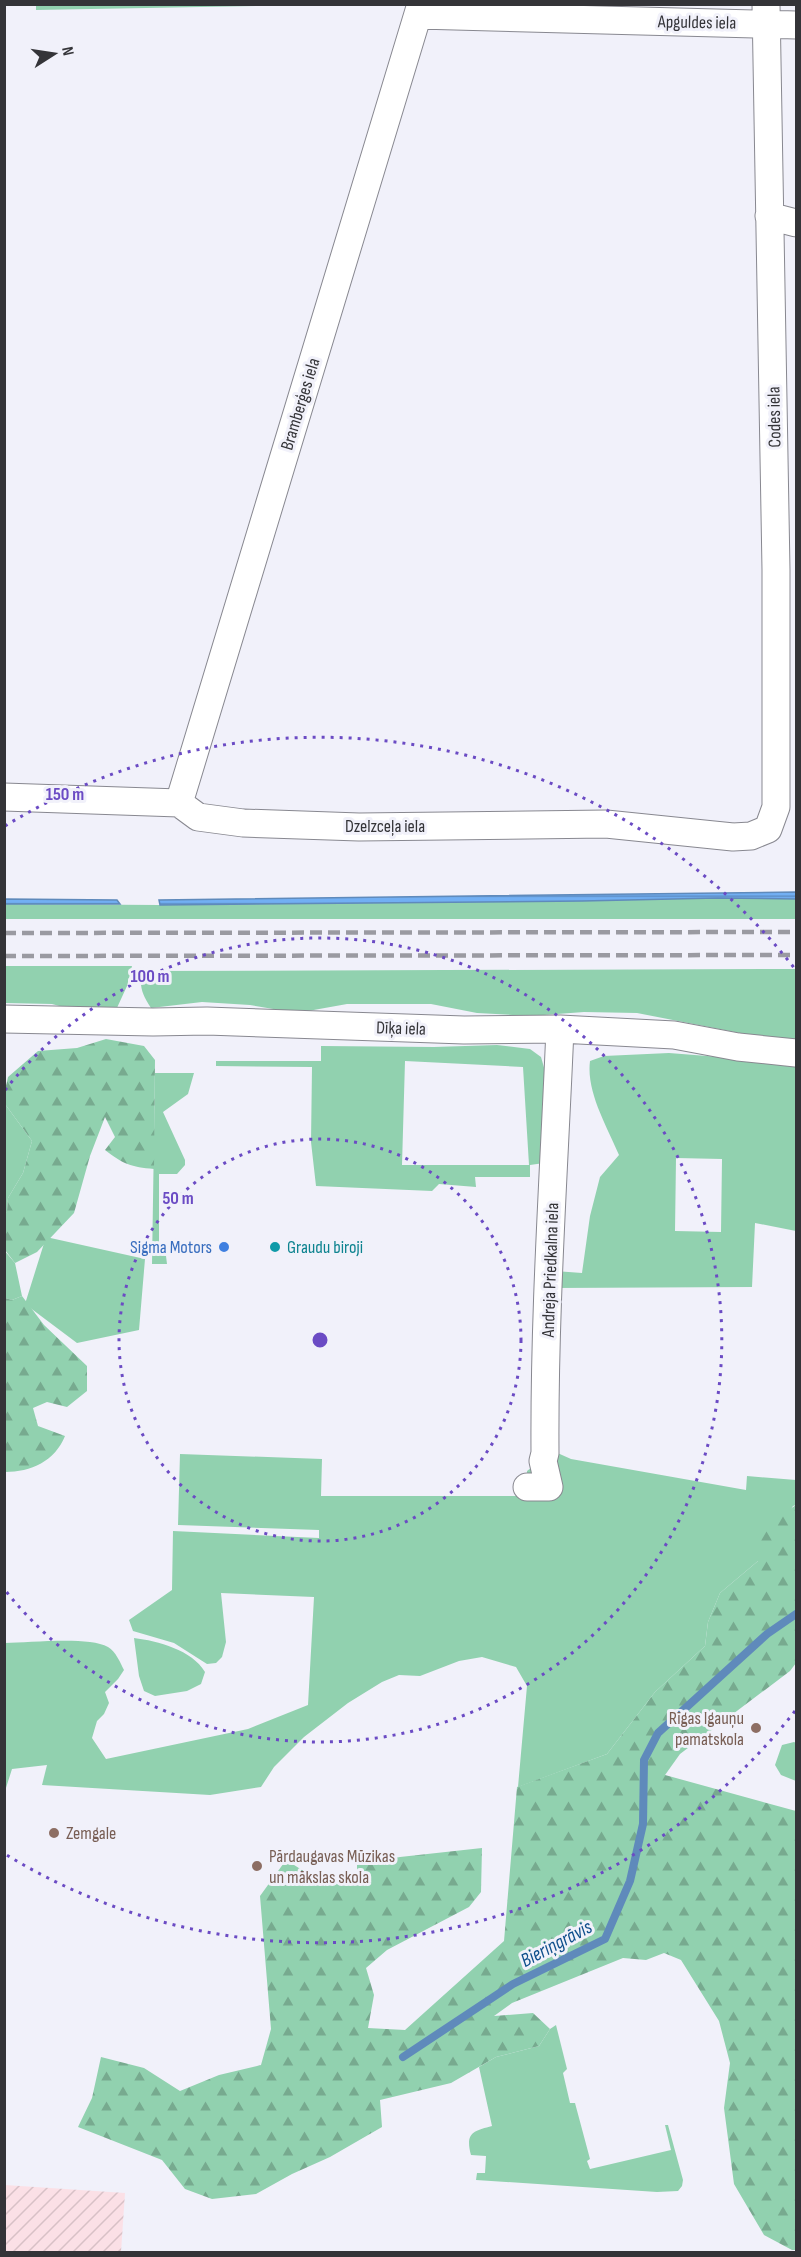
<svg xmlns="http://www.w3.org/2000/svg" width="801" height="2257" viewBox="0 0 801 2257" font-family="'Sofia Sans Condensed',sans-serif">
	<defs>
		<pattern id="industrial-furrows" width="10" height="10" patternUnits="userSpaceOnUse" patternTransform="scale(1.5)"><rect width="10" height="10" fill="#fbe0e6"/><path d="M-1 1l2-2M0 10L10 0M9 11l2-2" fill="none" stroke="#d8c1c6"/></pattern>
		<pattern id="forest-firs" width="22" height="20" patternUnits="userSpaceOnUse" patternTransform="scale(1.5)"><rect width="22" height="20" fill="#91d1af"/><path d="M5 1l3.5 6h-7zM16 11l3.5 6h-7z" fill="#77aa8f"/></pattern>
		<pattern id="water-rules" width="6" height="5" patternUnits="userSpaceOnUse" patternTransform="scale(1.5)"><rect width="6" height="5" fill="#72aff3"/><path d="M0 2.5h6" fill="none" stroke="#5e8fc6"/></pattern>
	</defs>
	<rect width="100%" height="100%" fill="#f1f1fa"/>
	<path fill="url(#industrial-furrows)" d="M5,2185l120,8 -4,59h-116z"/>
	<path fill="#91d1af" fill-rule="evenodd" d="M36,4h277v1l-277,5z
		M718,898l78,1v20h-791v-15l155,1z
		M4,966h128l-5,20 -11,24 -34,2 -30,-8 -47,-1z
		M796,969v75l-159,-31 -53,-1 -54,4 -53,-3 -46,-9h-84l-50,9 -47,-8 -48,-3 -51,6c-9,-14 -12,-21 -9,-37z
		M497,1045l33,4 11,8 4,14 -1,92 -14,2v12h-55l1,10 -37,-3 -7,7 -116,-5 -5,-44 1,-75 -96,-1v-5h105v-15l113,1zM405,1061l118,6 6,98h-127z
		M669,1053l127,10v168l-41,-8 -3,64 -198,1 1,-17 27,2 8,-57 10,-39 19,-22c-12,-29 -33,-63 -29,-94l14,-5zM676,1158l46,1 -1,73 -46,-1z
		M155,1073h39l-6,21 -25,18 22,48v5l-8,9h-18v81l7,1 1,8h-15z
		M5,1104l27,37 -9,32 -15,25 -1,14 -2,3z
		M46,1237l99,22 -6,71 -62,13 -52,-39z
		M4,1250l11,13 7,33 -10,4 -7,-2z
		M553,1451l18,8 175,31 1,-14 49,4v25l-3,1 -35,55 -38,32 -12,29 -3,24 -50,46 -48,62 -89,33 9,-101 -11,-19 -34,-10 -23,4 -39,15 -21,-1 -17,7 -34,21 -44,34 -30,30 -13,20 -51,8 -168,-10 5,-20 -35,4 -7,22v-148c24,0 83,-7 103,4 8,5 12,15 16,23l-6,9 -13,13 4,11 -5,11 -7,7 -5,17 14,21 142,-30 60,-24 6,-108 -93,-4 5,49 -4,15 -6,6 -9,1 -33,-21 -41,-12 -4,-11 43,-30 1,-59 146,7v-8l-141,-5 2,-71 142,5 -1,37h206v-25z
		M134,1638c24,3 58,12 71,34l-4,12 -14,7 -32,5 -11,-5 -5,-15z
		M794,1742l2,1v38l-15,-6 -6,-10 7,-20z
		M556,2025l11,44 -4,4 7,30h5l15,56 -3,2 3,8 81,-19 -6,-25h3l15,55 -1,6 -4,5 -21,1 -181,-12 1,-7h8l1,-17 -15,-1c-6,-22 2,-24 21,-29l-13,-59 17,-10 43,-11 11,-17z"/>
	<path fill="url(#forest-firs)" d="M106,1039l38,7 11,14 -1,109c-23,-2 -31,-5 -49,-19l10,-13 -10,-20 -15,39 -16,57 -37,39 -22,11 -10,-13v-35l2,-4 1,-13 15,-25 9,-32 -27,-37v-14l3,-13 30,-26 39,-3z
		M22,1296l22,29 43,41v25l-20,16 -20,-5 -14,6 5,18 27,10c-10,25 -34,36 -60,36v-174l7,2z
		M796,1505v158l-6,8 -110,83 -15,21 131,36v439h-4l-28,-15 -30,-51 -10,-76 6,-45 -11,-42 -38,-61 -17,-7 -18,7 -23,-2 -111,45 -18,13 39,-3 17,16 -11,17 -43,11 -45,26 -71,17 2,27 -52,30 -38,17 -36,20 -44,5 -27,-10 -23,-29 -84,-33 14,-29 9,-41 43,11 36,23 39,-16 42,-10 10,-36 -11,-133 26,-36 37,23 34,-5v-13l43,-8 82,-9 -1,44 -12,15 -82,43 -21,18 8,27 -6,33 37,2 99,-89 13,-154 90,-33 48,-62 50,-46 3,-24 12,-29 38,-32 -5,-27z"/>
	<path fill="url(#water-rules)" stroke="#5f8abb" stroke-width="1.5" d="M796,892v7l-78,-1 -136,3 -422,4 -1,-5z
		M5,899l112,1 3,4h-115z"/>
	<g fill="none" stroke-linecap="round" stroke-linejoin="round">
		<path stroke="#5f8abb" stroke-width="8" d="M403,2057l110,-73 92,-45 25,-58 13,-57 1,-64 14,-27 109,-99 29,-20"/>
		<defs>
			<path id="minor" d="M418,15l378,10
				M769,216l27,7
				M4,797l175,6 19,14 45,6 116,4 247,-3 127,13 18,-1 17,-7 8,-22v-237l-10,-566
				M179,803l242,-799
				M4,1019l149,3 54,-1 257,9 96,-1 114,6 64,12 58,6
				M527,1487h22l-6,-26 2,-8c-1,-141 9,-282 15,-424"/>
		</defs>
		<use href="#minor" stroke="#888890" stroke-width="29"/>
		<use href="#minor" stroke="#fff" stroke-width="27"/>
		<path stroke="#9a9aa1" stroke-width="4.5" stroke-dasharray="12 6" stroke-linecap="butt" d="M4,933l792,-1
			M4,956l792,-1"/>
	</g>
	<g fill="none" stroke="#6b4bc4" stroke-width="3" stroke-dasharray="3 6">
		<circle cx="320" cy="1340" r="201"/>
		<path d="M5 1090A402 402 0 1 1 5 1590"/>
		<path d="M795 1711A603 603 0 0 1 5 1854M5 826A603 603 0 0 1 795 969"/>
	</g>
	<circle fill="#3f7fe0" stroke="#f1f1fa" stroke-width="2" cx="224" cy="1247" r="6"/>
	<circle fill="#0f9aa8" stroke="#f1f1fa" stroke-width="2" cx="275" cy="1247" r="6"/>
	<g fill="#8d6e63" stroke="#f1f1fa" stroke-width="2">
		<circle cx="756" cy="1728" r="6"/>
		<circle cx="54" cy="1833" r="6"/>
		<circle cx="257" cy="1866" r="6"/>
	</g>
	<g text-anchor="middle" stroke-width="6" stroke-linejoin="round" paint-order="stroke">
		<g font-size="18" fill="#343438" stroke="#f1f1fa">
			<text transform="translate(697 22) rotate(1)" y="6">Apguldes iela</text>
			<text transform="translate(300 404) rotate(-73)" y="6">Bramberģes iela</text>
			<text transform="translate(774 417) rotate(-91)" y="6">Codes iela</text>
			<text x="385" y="832">Dzelzceļa iela</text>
			<text transform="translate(401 1028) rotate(2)" y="6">Dīķa iela</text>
			<text transform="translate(550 1270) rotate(-88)" y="6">Andreja Priedkalna iela</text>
		</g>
		<g font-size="18" fill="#366cbe" stroke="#f1f1fa" text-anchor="end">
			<text x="212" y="1253">Sigma Motors</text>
		</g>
		<g font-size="18" fill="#0d838f" stroke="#f1f1fa" text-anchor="start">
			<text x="287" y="1253">Graudu biroji</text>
		</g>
		<g font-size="18" fill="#785e54" stroke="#f1f1fa" text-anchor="start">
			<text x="744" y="1724" text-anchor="end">Rīgas Igauņu<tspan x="744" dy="21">pamatskola</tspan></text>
			<text x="66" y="1839">Zemgale</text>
			<text x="269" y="1862">Pārdaugavas Mūzikas<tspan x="269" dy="21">un mākslas skola</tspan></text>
		</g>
		<g font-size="20" font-style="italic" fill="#0f4f8c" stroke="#f1f1fa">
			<text transform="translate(556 1943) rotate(-28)" y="7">Bieriņgrāvis</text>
		</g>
	</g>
	<circle cx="320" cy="1340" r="9" fill="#6b4bc4" stroke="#f1f1fa" stroke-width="3"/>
	<g font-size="18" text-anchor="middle" font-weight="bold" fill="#6b4bc4" stroke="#f1f1fa" stroke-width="6" stroke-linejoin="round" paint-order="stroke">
		<text x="65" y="800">150 m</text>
		<text x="150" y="982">100 m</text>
		<text x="178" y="1204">50 m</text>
	</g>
	<rect width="801" height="2257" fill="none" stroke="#343438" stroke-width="12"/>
	<g transform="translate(54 54) rotate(78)" stroke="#f1f1fa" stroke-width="4.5" paint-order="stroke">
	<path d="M0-4.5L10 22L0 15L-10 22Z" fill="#343438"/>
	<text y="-9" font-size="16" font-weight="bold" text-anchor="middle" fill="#343438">N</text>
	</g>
</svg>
